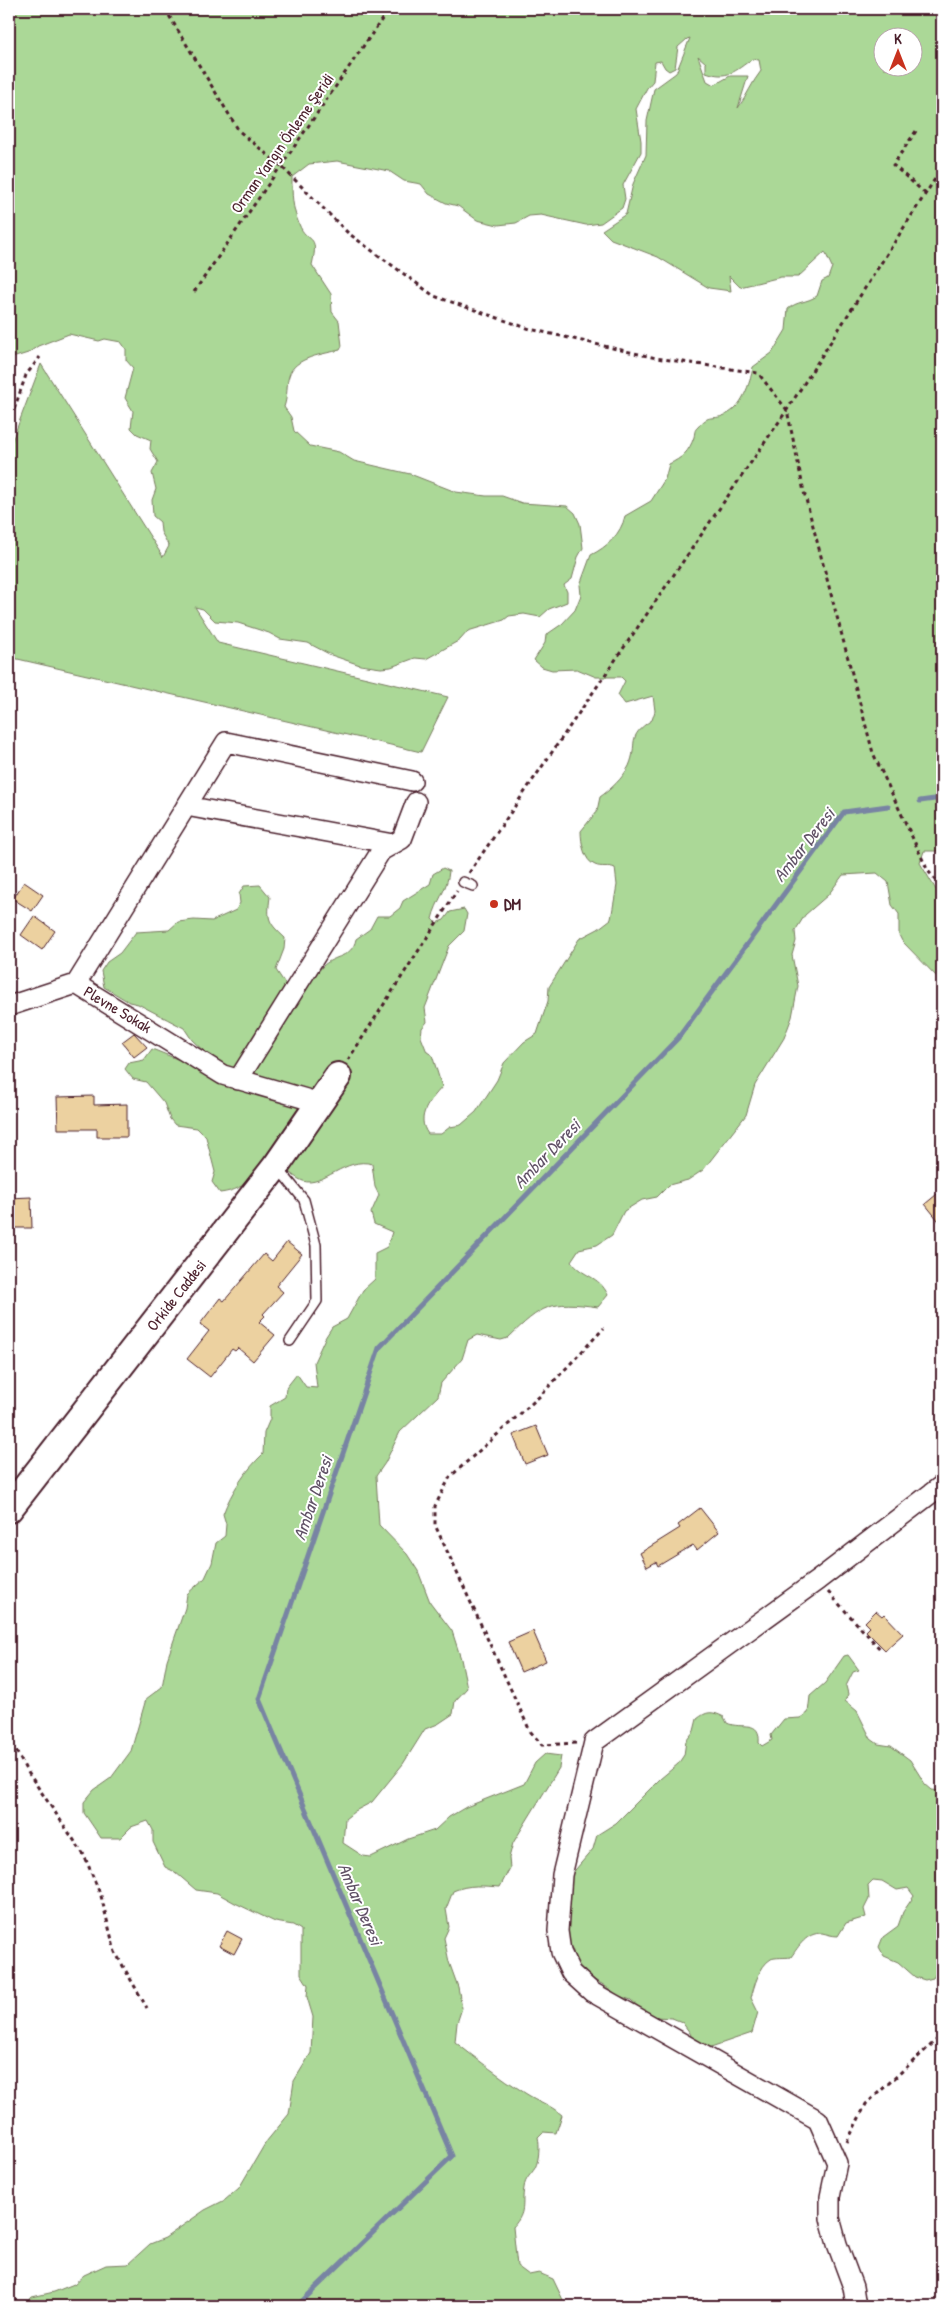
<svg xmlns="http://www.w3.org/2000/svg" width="951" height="2315" viewBox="0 0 951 2315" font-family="'Patrick Hand',sans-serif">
	<rect width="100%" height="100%" fill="#fff"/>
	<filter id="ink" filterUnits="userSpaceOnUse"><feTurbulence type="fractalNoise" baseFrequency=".02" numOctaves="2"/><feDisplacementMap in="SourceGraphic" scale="10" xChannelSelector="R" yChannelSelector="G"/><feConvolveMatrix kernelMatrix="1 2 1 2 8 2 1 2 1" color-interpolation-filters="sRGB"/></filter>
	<g filter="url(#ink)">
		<path fill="#abd897" stroke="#7a7c61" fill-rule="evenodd" d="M9,9h933v842h-18l-4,12 18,30 4,16v73l-40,-41 -3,-6v-21l-7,-9 -4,-23 -11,-9 -34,2 -15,20 -23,20 -10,16 1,10 -4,14 6,31 -6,31 -8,21 -29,47 -9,30 -43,55 -15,10 -19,5 -12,12 -15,3 -18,11 -12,24 -15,10 -18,4 -8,12c11,16 28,14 37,34l-10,12c-48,-7 -56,-2 -90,31l-7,2 -24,-5 -9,5 -6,19 -21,24 -3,13 -38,36 -15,31 -9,13 3,49 28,29 11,17 12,31 22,29 9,28 6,29 -12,13 -2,13 -15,10 -13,5 -22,35 -31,38 -17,9 -10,8 -2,24 20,13 8,1 37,-18 27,-9 14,-13 17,-10 58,-23 11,-21 10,-9 16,2 -2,12 -46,75 -4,15 1,10 -10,19c-16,-1 -31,-3 -47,4l-7,18 3,18 -5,11 5,24 9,25 4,21 -5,15 -2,19c23,18 45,35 70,51 14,9 24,11 37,22l-6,18 -13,-1 -5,5c2,9 1,23 -3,31 -4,7 -10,10 -11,20 -3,18 3,23 -11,39l4,39 12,9 10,-2 14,6 11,23 9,4h-549l8,-9 22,-5 20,-8 10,-9 22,-10 22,-1 22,-20 15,-6 40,-28 20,-10 14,-12 27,-46 23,-28 5,-33 17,-28 2,-36 -6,-20 1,-12 -7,-11v-44l-8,-5 -18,-3 -40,-19 -18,-10 -21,-3 -21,-18 -10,-5 -12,-25v-12l-5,-9 -17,6 -11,11h-19l-17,-25v-11l10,-12 17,-12 20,-27 15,-52 16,-12 5,-27 18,-52 2,-14 18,-16 7,-15 4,-20 9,-7 1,-12 -3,-10c8,-22 23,-44 40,-60l1,-21 6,-14v-13l15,-9 1,-9 11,-14 9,13 11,1 -3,-26 11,-24 7,-11 15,-8 16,-29 12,-11v-26l12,-6 5,-15 -18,-8 -3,-11 8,-18 -4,-8 -3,-23c-26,-8 -50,24 -69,17 -11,-4 -23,-18 -33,-26 -21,17 -18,34 -50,38l-8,-11 3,-10 -9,-35 -9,-9 -22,-3 -5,-6 -6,-16 -18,-21 -13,-3 -8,-10 4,-6 15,-3 8,-11 25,10 33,-2 -18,-17 -8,-12 -46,-24 -9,-2 -25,-15 -3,-16 6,-9 13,-9 16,-21 33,-2 9,-8 16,-2 18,1 24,-11 4,-7 -1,-9 5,-8 16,-1 10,12c-3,23 -2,25 15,41l-1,11 -8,21 10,15 11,6c16,-7 14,-12 25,-24 12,-13 30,-8 34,-28l14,-10 7,-13h13l10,-8 3,-7 27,-17 3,-10 10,-6 6,3c-1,17 -13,31 -17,48l4,4 8,-3 6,-8 14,-3 3,5 -3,17 -15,15 -24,62 2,14 -5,6 -1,9 6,15 5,3 10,32c-12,14 -27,29 -14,47h13l9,-7 11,-2 15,-13 21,-32 7,-17 20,-21 13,-8 11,-33 1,-14 30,-48 19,-10 13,-10 6,-34 -2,-17c-6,-3 -14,0 -20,-3 -11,-4 -14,-23 -14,-34l16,-20 3,-14c10,-7 23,-19 29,-31 10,-23 -4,-29 23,-46l3,-9 -2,-15 -28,8 -7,-9 7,-14 -4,-4h-25l-19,-8 -25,1 -10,-3 -8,-7 11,-17 1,-8 16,-11 13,-14 6,-15 -1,-10 11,-30c16,-8 30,-21 34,-39l26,-15 14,-22 4,-15c13,-6 20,-12 25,-27 1,-4 0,-7 4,-10 12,-14 13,-6 27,-12 17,-7 25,-31 28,-48l19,-14 14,-23 2,-21c9,-8 18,-6 29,-13l5,-15 6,-3 4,-11 -7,-15 -27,25h-17l-41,10 -11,-11 2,15 -22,-3 -51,-31 -47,-18 -9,-9 24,-16 7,-30 13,-29 1,-34 7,-32 22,-16 14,-35 -3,1 -9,8 -3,21 -6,3 -4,-3 -4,-7 -6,1 -2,19 -6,7 -11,21 5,32v11l-18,33 2,14 -3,9 -21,15 -15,2 -45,-10 -12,1 -13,7 -18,2 -21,-5 -19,-14 -12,-3 -17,-9 -8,-10 -17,-3 -15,-10 -52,-10 -28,3 -17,13c0,18 0,30 7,47 8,21 21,7 13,41l19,29 1,18 7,9 3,25 -2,4c-16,4 -46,7 -51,26 -3,9 -1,20 -5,31l7,10 3,14 16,15 29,6 15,9 56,13 46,18 30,4h16l20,7 45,3 8,7 5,11 3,24 -5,9 -6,22 -8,6 3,7v10l-18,7 -9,8 -16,-3 -15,2 -5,4 -36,11 -8,9 -34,19 -11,-1 -24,9 -10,1 -21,-3 -29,-10 -23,-12 -28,-4 -11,-6 -31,-10 -23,-2 -12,-12 -8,-2 23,36 230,54 -27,55 -412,-95v-208l32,-85 122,193 6,-11 -8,-14 -1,-10 -7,-6 -1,-16 4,-11 -4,-16 6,-11 -8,-13 1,-9 -14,-6 -6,-6 2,-17 -8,-13 8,-30 -7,-8v-11l-5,-7 -16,-3 -6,2 -30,-7 -31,12 -10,7 -19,6zM884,38h30v30h-30zM698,56l8,7v9c22,8 29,-1 46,-13l7,1 2,11c-9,11 -14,25 -23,37l10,-32h-18l-16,9 -7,-4z
			M848,1655l11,15 -6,2 -7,14 2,8 -3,7 12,10 14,28 7,5 13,2 19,14 15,24 7,6 10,1v172l-9,15 -8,2 -10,-3 -17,-15 -14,-6 -5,-9 4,-10 15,-11 5,-14 11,-16 -6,-8 -11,2 -15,-9 -9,-1 -5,5 1,14 -5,10 2,8 -20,6 -8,13c-6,0 -11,-2 -16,-3 -16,0 -23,13 -31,24 -6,1 -16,0 -20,2 -12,7 -17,28 -20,39l7,14 -6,21 -47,16 -12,-8 -3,-8 -8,-11 -10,-4 -17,-1 -8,-2 -16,-15 -12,-4 -17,-12 -22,-11 -4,-7 -3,-15 -6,-8v-58l3,-9 23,-27 4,-14 19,-12 44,-44 18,-15 6,-9 2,-14 8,-10 3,-12c10,-8 15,-8 27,-2l3,6c14,7 34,-5 32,20l3,3 10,-6 -1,-5 13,-16 16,-1 8,-5 2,-17 15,-13 19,-27z"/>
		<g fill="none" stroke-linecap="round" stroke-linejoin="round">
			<path stroke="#7884a3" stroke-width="5" d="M920,801l22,-3
				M297,2306l155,-150 -193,-457 120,-351 299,-310 166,-226 44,-6"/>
		</g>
		<path fill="#ecd1a0" stroke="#4a1f2b" d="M24,882l19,13 -11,16 -19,-12z
			M34,916l21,15 -13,19 -21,-15z
			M134,1033l13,14 -13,10 -12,-15z
			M94,1096v9l33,-1v33h-30v-8h-39l-1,-32z
			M942,1190v35l-17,-21z
			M31,1197l1,31h-23v-30z
			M287,1242l15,12 -26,32 7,6 -20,22 2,2 -6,6 16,13 -22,26 -15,-13 -3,3 -3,-2 -22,28 -23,-18 22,-28 -9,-7 20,-26 4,3 40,-47 8,7z
			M536,1426l12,29 -23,9 -12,-29z
			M700,1508l19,24 -22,18 -4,-5 -35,21 -2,-4 -9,5 -7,-14 40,-25 -2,-3z
			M876,1611l6,5 2,-2 19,20 -18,16 -19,-19 4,-4 -5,-5z
			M533,1631l13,30 -25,11 -13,-30z
			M227,1931l15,8 -8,15 -15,-8z"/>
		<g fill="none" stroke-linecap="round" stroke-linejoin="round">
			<defs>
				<path id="lane" d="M463,882l10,4
					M278,1168l26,32 12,45 1,56 -27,40"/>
				<path id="street" d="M186,806l207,38
					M76,984l150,-242 186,39
					M9,1006l67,-22 147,91 97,28
					M238,1080l143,-229 21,-12 14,-37
					M856,2306l-3,-19 -16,-43 -7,-26v-21l7,-34 -19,-43 -226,-128 -21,-19 -10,-21 -3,-21 4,-56 32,-133 224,-162 124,-95"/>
				<path id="secondary" d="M9,1509l267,-343 62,-90"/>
			</defs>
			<use href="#lane" stroke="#4a1f2b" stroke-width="12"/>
			<use href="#street" stroke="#4a1f2b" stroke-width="22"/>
			<use href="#secondary" stroke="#4a1f2b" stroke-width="30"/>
			<path stroke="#4a1f2b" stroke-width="3" stroke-dasharray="4 4" stroke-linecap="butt" d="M165,9l74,122 42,35 67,67 86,63 96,33 126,29 102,15 29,37 17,82 69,261 55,118 14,16
				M916,131l-23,34 34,30
				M194,292l195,-283
				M9,424l17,-49 14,-18
				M469,873l318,-463 155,-242
				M348,1060l109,-169
				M828,1592l53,58
				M9,1737l16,31 59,87 17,41 14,56 32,56
				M576,1743l-34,2 -12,-14 -95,-206v-19l15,-29 90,-81 64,-68
				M847,2142l19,-38 76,-69"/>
			<use href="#lane" stroke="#fff" stroke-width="9"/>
			<use href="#street" stroke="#fff" stroke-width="19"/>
			<use href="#secondary" stroke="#fff" stroke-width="26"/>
		</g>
	</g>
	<circle fill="#c8321e" stroke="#fff" stroke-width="2" cx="494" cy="904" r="5"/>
	<g text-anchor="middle" stroke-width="4" stroke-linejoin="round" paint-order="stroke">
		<g font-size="16" fill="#4a1f2b" stroke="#fff">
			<text transform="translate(282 143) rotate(-55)" y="6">Orman Yangın Önleme Şeridi</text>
			<text transform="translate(118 1009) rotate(31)" y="6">Plevne Sokak</text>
			<text transform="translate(176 1295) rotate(-52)" y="6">Orkide Caddesi</text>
		</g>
		<g font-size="16" font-weight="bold" fill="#4a1f2b" stroke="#fff" text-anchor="start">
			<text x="504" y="910">DM</text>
		</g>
		<g font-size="18" font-style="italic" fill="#615267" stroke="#fff">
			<text transform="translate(804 845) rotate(-52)" y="6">Ambar Deresi</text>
			<text transform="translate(547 1154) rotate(-46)" y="6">Ambar Deresi</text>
			<text transform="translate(313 1498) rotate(-71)" y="6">Ambar Deresi</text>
			<text transform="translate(360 1904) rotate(67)" y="6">Ambar Deresi</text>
		</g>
	</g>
	<rect width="951" height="2315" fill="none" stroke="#fff" stroke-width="30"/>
	<rect x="15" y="15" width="921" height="2285" fill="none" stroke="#4a1f2b" stroke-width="2" filter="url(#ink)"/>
	<g transform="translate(898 52)"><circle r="24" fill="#ffffff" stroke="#b7a5aa"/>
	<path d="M0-4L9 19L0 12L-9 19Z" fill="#c8321e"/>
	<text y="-8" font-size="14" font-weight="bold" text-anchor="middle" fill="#4a1f2b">K</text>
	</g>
</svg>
